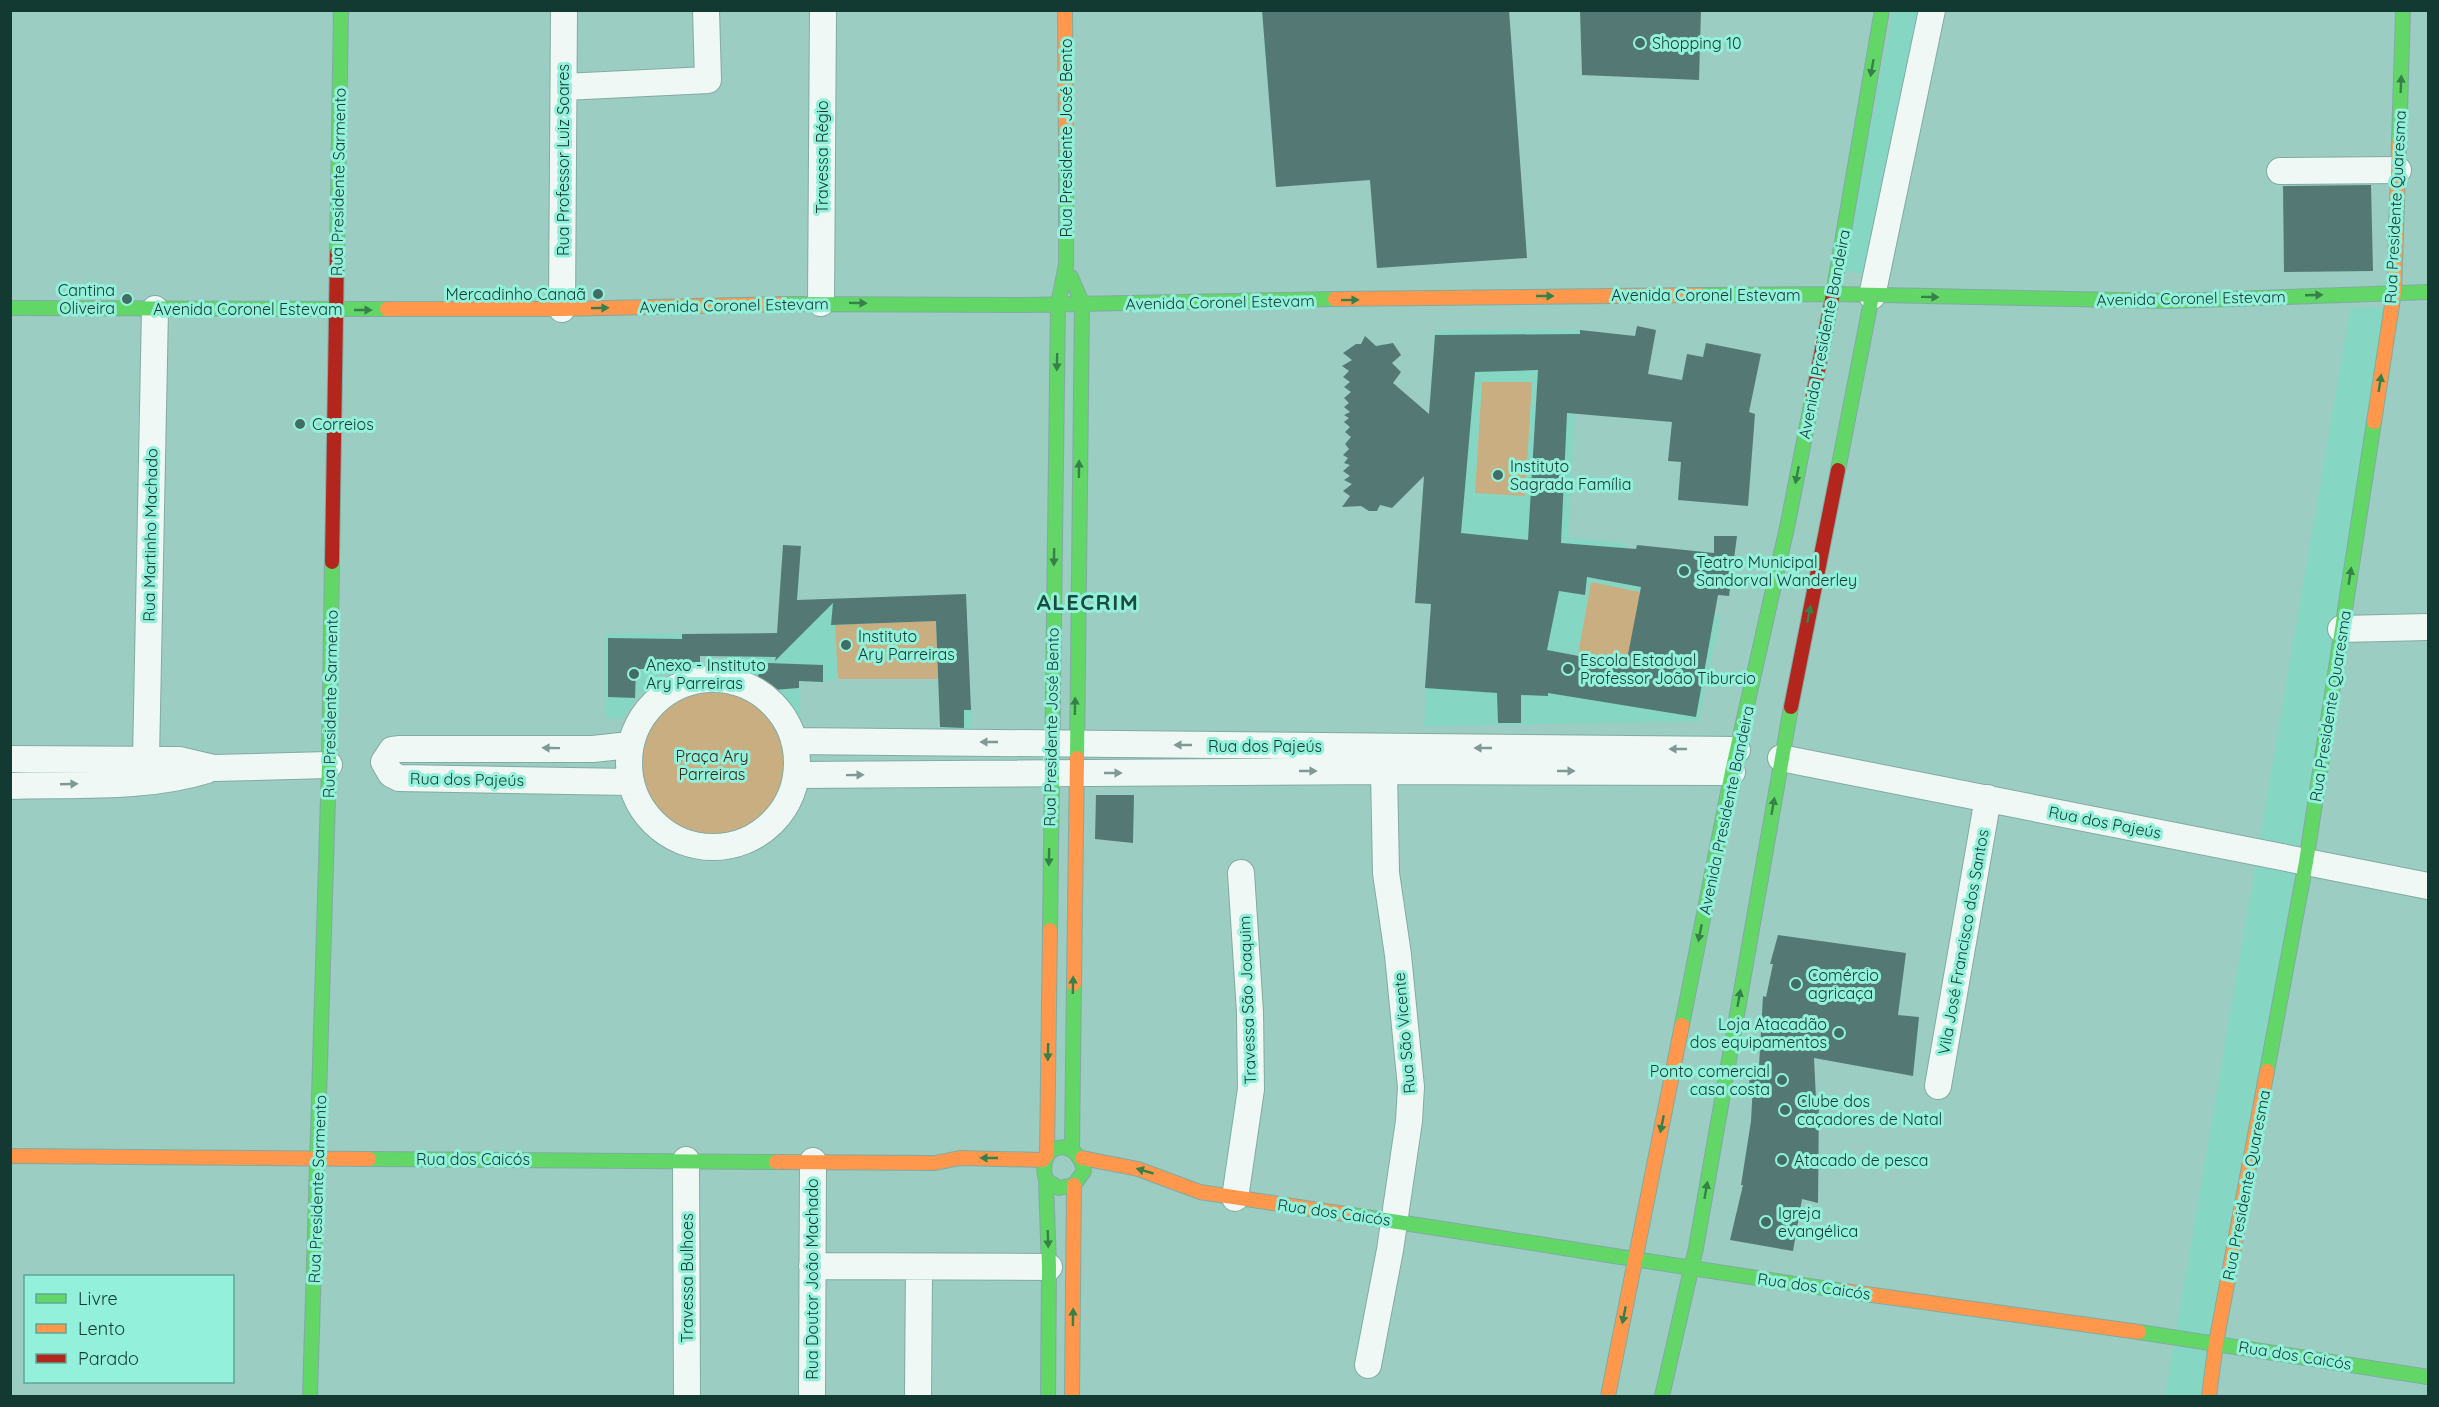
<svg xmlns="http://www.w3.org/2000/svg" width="2439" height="1407" viewBox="0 0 2439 1407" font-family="Quicksand,sans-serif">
	<rect width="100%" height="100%" fill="#9bcdc2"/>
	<path fill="#86d6c4" d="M1893,11h29l-51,263 -28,-3z
		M2390,307l-183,1089h-42l185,-1087z
		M1435,330h145l-12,207 60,7 -6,38 18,5 -1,14 81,15 -21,105 -275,5 7,-122 -16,-1z
		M783,545l18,1 -4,55 169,-7 6,135 -32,1 -2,-51h-100l-15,3h-23v45l-8,-14 -31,-33 -36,-14 -2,-33h56z
		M605,634h77l1,34 -12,2 -14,7 -20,20 -15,22 -16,-1z"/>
	<path fill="#c9ae81" d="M1482,382h50l-7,114 -50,-3z
		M1591,582l49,10 -13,72 -49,-9z
		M936,621l2,58h-100l-3,-54z
		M632 765a80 80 0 1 1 160 0a80 80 0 1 1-160 0Z"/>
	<path fill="#547974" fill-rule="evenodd" d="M1262,10h247l18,248 -150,10 -7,-88 -94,7z
		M1580,10h121l-2,70 -117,-5z
		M2371,185l2,86 -89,1 -1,-86z
		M1637,326l19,4 -8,44 34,6 5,-26 16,3 3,-14 55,11 -12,58 6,2 -7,92 -70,-6 3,-38 -13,-1 4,-39 -105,-9 -6,130 75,6 1,-4 77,8v-17h23l-8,60 -11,-1 -22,122 -148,-24v3l-27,-1v28h-23l-1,-30 -72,-5 6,-84 -16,-1 9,-127 -32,32 -12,-3 -3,6h-8l-8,-5 -19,1 8,-11 -7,-5 9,-7 -8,-4 6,-4 -7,-5 7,-6 -6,-2 4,-5 -5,-3 6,-6 -4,-5 6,-7 -6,-5 5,-5 -6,-5 5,-4 -5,-3 6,-3 -6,-5 5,-4 -5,-5 7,-6 -7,-5 6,-5 -7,-5 6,-6 -7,-5 10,-6 -9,-7 13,-9h5l4,-8 11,10 17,-3 8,12 -9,8 9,9 -8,11 36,31 6,-79 145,-1v-4l55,6zM1538,370l-10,170 -67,-7 14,-161zM1587,577l54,10 -15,78 -79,-15 12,-59 26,4z
		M783,545l18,1 -4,54 169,-6 5,116h-7v18l-24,-1 -4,-106 -105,4 2,-22 -58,58 1,-4 -76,-1v6h-36v7h-28l-1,29 -27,-1v-59l74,1v-5l95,-1z
		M768,663l55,2v17l-24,-1v7l-26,2 -16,-13z
		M1096,795h38l-1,48 -38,-4z
		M1778,935l128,18 -8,62 21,2 -6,59 -99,-18 2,41h3l-1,104 -16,-4 -9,52 -63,-11 13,-55h-2l10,-64 2,-37h-4l3,-19 7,1 4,-70 3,1 7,-33h-3z"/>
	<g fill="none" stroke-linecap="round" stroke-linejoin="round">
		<defs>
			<path id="street" d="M564,87l144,-7 -2,-70
				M2280,171l118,-1
				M1872,296l60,-286
				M821,303l2,-293
				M562,309l2,-299
				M2341,629l87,-2
				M629 763a84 84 0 1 1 168 0a84 84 0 1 1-168 0Z
				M794,741l943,9
				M630,745l-37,4h-193l-8,1 -8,12 7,12 8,4 231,4
				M1781,758l647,128
				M10,759l169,1 34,8 116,-3
				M146,760l9,-451
				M796,775l588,-4 348,1
				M10,786c64,-2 136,3 197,-16
				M1938,1086l50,-288
				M686,1160l1,236
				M1235,1198l16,-109 -1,-77 -9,-139
				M812,1266l237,1
				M1368,1365l22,-115 19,-129 2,-34 -13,-132 -12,-82 -2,-102
				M812,1396l1,-235
				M918,1396l1,-129"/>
			<path id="fast" d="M2399,143l4,-133
				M337,253l4,-243
				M1071,277l11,26 -5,455
				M1833,294l49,-284
				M1700,295l133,-1 337,7 258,-9
				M783,304l241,1 311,-6
				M10,308l377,1
				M1838,470l34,-174
				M1050,930l8,-626 8,-39v-118
				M1682,1025l50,-253 56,-249 25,-128
				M2267,1071l39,-209 68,-440
				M1072,1149l2,-165
				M369,1159l407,3
				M1046,1180l13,8 15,-3 10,-14c-7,-37 -49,-28 -38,9l3,87 -1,129
				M1345,1214c167,25 333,53 499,77
				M2139,1332l289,45
				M310,1396l19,-631 3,-203
				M1662,1396l34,-148 95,-541"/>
			<path id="slow" d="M1065,10l1,137
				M1335,299l365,-4
				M387,309h175l221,-5
				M2374,422l20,-130 5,-149
				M1074,984l3,-226
				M1047,1155l3,-225
				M10,1156l359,3
				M1082,1158l56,11 62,23 145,22
				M776,1162l159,1 25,-5 83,2
				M1844,1291l295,41
				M1072,1396l2,-211
				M1608,1396l74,-371
				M2209,1396l7,-53 51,-272"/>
			<path id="jam" d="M1813,395l20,-101
				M332,562l5,-309
				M1791,707l47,-237"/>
		</defs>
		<use href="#street" stroke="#82aba2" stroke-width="28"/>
		<use href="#fast" stroke="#82aba2" stroke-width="16"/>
		<use href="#slow" stroke="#82aba2" stroke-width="16"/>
		<use href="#jam" stroke="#82aba2" stroke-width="16"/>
		<use href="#street" stroke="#f0f8f6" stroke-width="26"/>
		<use href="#fast" stroke="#63d668" stroke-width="14"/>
		<use href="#slow" stroke="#ff974d" stroke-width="14"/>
		<use href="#jam" stroke="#b3261e" stroke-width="14"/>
	</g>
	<defs><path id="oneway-solid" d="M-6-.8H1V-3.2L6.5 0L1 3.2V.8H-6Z" transform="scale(1.5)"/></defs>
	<g fill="#36804a">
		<use href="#oneway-solid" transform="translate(1872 68) rotate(100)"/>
		<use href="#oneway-solid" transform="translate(2401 84) rotate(-88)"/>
		<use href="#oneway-solid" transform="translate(2314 295) rotate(-2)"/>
		<use href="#oneway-solid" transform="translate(1545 296)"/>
		<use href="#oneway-solid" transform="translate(1930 297) rotate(1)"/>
		<use href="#oneway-solid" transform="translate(1350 300) rotate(-1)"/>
		<use href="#oneway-solid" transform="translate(858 303) rotate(1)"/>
		<use href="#oneway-solid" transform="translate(600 308) rotate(-1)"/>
		<use href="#oneway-solid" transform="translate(363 310)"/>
		<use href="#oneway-solid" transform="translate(1057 362) rotate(91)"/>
		<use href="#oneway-solid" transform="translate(2380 383) rotate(-81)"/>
		<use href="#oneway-solid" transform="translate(1079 469) rotate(-89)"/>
		<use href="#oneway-solid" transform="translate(1797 475) rotate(101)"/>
		<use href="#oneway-solid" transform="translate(1054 557) rotate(91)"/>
		<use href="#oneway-solid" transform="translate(2350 576) rotate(-81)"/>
		<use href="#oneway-solid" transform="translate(1809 614) rotate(-79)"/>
		<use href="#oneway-solid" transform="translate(1075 706) rotate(-89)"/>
		<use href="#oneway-solid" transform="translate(1773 806) rotate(-80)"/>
		<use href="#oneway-solid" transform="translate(1049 857) rotate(91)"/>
		<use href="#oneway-solid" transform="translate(1700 933) rotate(101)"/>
		<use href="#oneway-solid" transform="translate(1073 985) rotate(-89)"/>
		<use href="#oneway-solid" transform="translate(1739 998) rotate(-80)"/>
		<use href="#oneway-solid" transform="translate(1048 1052) rotate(91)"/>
		<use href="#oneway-solid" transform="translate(1662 1124) rotate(101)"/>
		<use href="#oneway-solid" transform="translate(989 1158) rotate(180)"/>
		<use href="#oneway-solid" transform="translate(1145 1171) rotate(-164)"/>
		<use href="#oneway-solid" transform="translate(1706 1190) rotate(-80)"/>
		<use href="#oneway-solid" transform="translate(1048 1239) rotate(88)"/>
		<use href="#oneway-solid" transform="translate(1624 1315) rotate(101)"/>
		<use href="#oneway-solid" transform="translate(1073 1317) rotate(-89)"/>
	</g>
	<g fill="#819994">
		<use href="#oneway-solid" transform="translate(989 742) rotate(-180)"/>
		<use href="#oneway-solid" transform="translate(1183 745) rotate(-180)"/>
		<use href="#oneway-solid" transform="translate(551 748) rotate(-179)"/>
		<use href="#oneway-solid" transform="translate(1483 748) rotate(-180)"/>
		<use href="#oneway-solid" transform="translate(1678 749) rotate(-180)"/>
		<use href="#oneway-solid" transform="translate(1308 771)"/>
		<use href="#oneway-solid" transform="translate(1566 771)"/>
		<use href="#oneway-solid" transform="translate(1113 773)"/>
		<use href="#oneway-solid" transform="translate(855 775) rotate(-1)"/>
		<use href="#oneway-solid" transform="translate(69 784) rotate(-2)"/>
	</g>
	<g fill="#426d64" stroke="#93f0da" stroke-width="2">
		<circle cx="1640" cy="43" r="6"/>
		<circle cx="598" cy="294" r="6"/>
		<circle cx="127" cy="299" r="6"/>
		<circle cx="300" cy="424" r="6"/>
		<circle cx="1498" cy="475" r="6"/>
		<circle cx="1684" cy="571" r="6"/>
		<circle cx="846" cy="645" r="6"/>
		<circle cx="1568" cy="669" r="6"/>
		<circle cx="634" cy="674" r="6"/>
		<circle cx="1796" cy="984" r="6"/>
		<circle cx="1839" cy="1033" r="6"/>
		<circle cx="1782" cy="1080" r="6"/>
		<circle cx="1785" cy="1110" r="6"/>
		<circle cx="1782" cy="1160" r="6"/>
		<circle cx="1766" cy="1222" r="6"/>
	</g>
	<g text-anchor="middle" stroke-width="6" stroke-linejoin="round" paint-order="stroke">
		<g font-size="16" fill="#123a32" stroke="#93f0da" text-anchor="start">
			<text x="1652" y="49">Shopping 10</text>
			<text x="115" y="296" text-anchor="end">Cantina<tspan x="115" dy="18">Oliveira</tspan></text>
			<text x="586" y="300" text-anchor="end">Mercadinho Canaã</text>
			<text x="312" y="430">Correios</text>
			<text x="1510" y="472">Instituto<tspan x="1510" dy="18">Sagrada Família</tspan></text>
			<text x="1696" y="568">Teatro Municipal<tspan x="1696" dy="18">Sandorval Wanderley</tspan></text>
			<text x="858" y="642">Instituto<tspan x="858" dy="18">Ary Parreiras</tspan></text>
			<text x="1580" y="666">Escola Estadual<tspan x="1580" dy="18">Professor João Tiburcio</tspan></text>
			<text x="646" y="671">Anexo - Instituto<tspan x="646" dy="18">Ary Parreiras</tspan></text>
			<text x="1808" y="981">Comércio<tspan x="1808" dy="18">agricaça</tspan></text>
			<text x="1827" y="1030" text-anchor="end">Loja Atacadão<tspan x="1827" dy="18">dos equipamentos</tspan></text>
			<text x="1770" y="1077" text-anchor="end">Ponto comercial<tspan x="1770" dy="18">casa costa</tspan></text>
			<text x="1797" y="1107">Clube dos<tspan x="1797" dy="18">caçadores de Natal</tspan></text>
			<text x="1794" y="1166">Atacado de pesca</text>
			<text x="1778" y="1219">Igreja<tspan x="1778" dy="18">evangélica</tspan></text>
		</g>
		<g font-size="16" fill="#123a32" stroke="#93f0da">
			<text transform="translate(1066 138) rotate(-90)" y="6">Rua Presidente José Bento</text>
			<text transform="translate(822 157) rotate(-90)" y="6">Travessa Régio</text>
			<text transform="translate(563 160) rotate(-90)" y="6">Rua Professor Luiz Soares</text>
			<text transform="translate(338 182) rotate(-89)" y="6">Rua Presidente Sarmento</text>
			<text transform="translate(2395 207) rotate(-87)" y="6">Rua Presidente Quaresma</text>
			<text x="1706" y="301">Avenida Coronel Estevam</text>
			<text transform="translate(2191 298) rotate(-1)" y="6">Avenida Coronel Estevam</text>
			<text transform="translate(1220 302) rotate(-1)" y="6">Avenida Coronel Estevam</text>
			<text transform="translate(734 305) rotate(-1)" y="6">Avenida Coronel Estevam</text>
			<text x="248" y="315">Avenida Coronel Estevam</text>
			<text transform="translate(1824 334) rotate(-79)" y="6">Avenida Presidente Bandeira</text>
			<text transform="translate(150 535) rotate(-89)" y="6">Rua Martinho Machado</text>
			<text transform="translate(330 704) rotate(-89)" y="6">Rua Presidente Sarmento</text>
			<text transform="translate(2330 706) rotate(-81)" y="6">Rua Presidente Quaresma</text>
			<text transform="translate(1051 727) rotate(-89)" y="6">Rua Presidente José Bento</text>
			<text x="1265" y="752">Rua dos Pajeús</text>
			<text transform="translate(467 779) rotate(1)" y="6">Rua dos Pajeús</text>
			<text transform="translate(1726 810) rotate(-78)" y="6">Avenida Presidente Bandeira</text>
			<text transform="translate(2105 822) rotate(11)" y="6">Rua dos Pajeús</text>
			<text transform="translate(1963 942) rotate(-80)" y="6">Vila José Francisco dos Santos</text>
			<text transform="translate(1247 1000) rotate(-92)" y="6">Travessa São Joaquim</text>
			<text transform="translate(1404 1033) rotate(-95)" y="6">Rua São Vicente</text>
			<text x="473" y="1165">Rua dos Caicós</text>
			<text transform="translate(2246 1185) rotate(-79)" y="6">Rua Presidente Quaresma</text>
			<text transform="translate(317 1189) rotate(-88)" y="6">Rua Presidente Sarmento</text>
			<text transform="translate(1334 1212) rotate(8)" y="6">Rua dos Caicós</text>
			<text transform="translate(687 1278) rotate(-90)" y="6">Travessa Bulhoes</text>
			<text transform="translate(812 1279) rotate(-90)" y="6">Rua Doutor Joâo Machado</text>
			<text transform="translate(1814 1286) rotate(8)" y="6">Rua dos Caicós</text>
			<text transform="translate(2295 1355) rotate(9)" y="6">Rua dos Caicós</text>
		</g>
		<g font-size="16" fill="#3b2718" stroke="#93f0da">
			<text x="712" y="762">Praça Ary<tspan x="712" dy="18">Parreiras</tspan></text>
		</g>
		<g font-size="22" font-weight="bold" letter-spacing="1.5" fill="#194c41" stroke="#93f0da">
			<text x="1088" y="610">ALECRIM</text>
		</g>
	</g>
	<rect width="2439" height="1407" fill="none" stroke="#123a32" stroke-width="24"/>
	<rect x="24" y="1275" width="210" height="108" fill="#93f0da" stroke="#5fa797" stroke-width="1.5"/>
	<rect x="36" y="1294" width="30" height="9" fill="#63d668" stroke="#5fa797" stroke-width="1.5"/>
	<text x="78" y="1305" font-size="18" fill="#123a32">Livre</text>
	<rect x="36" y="1324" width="30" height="9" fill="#ff974d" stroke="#5fa797" stroke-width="1.5"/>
	<text x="78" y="1335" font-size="18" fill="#123a32">Lento</text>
	<rect x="36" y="1354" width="30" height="9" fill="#b3261e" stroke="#5fa797" stroke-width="1.5"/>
	<text x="78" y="1365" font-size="18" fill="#123a32">Parado</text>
</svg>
